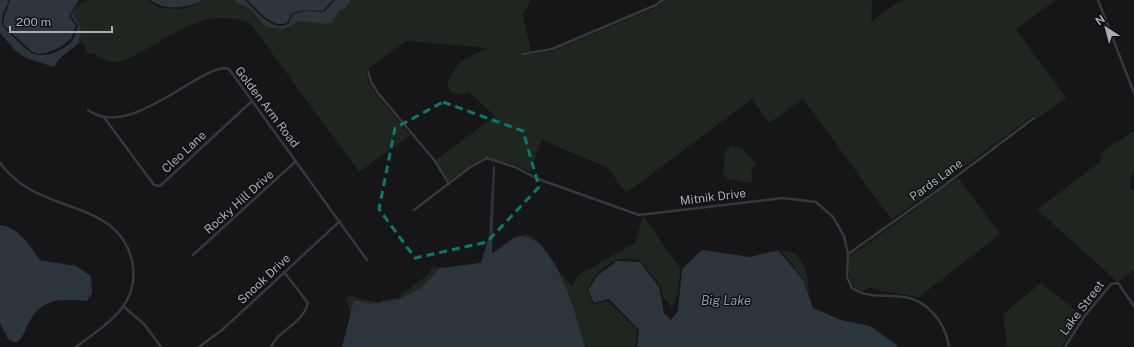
<svg xmlns="http://www.w3.org/2000/svg" width="1134" height="347" viewBox="0 0 1134 347" font-family="'Public Sans',sans-serif">
	<rect width="100%" height="100%" fill="#161618"/>
	<path fill="#1e261f" d="M88,0h59l13,8 23,1 19,-6 1,-3h30l17,9 15,17 13,3h6l16,-8 25,3 7,-1 7,-12 7,-3 5,-8h180l-8,15 8,36 -10,1 1,4 31,-5 104,-44 9,-7h206l-1,22 30,-22h155l-40,29 50,69 -34,24 4,-4 -2,-3 -142,105 -89,-121 -34,24 -17,-24 -126,94 -18,-25 -66,-28 -12,32 -14,-7 -28,-8 -16,7 -23,17 -13,-21 59,-44 -26,-24 -7,3 -12,-4 -3,-8c12,-23 16,-24 39,-34l-9,-2 -71,-6 -41,30 4,12 7,11 34,41 -51,37 -109,-149c-45,-16 -72,10 -109,29 -8,4 -17,10 -26,10 -9,0 -13,-4 -20,-8h-4l-6,-3 1,-3 -7,-9c4,-13 -9,-19 -4,-32z
		M1134,131v41l-4,8v6l4,5v79l-16,12 -81,-72 63,-48 2,-10z
		M731,146l11,2 14,16 -5,7 2,9c-8,7 -16,-2 -26,-1l-4,-6 2,-21z
		M958,178l42,56 -82,64c-16,-6 -32,-4 -48,-11l-7,4c-16,-4 -14,-21 -14,-34z
		M643,216l37,52 -2,26 -6,13 -9,-10 -3,-11 -19,-25c-23,-10 -45,9 -54,29l6,14 15,-3 30,30 -3,16h-293c7,-13 13,-33 4,-46v-3l4,-2 30,7 2,-3 16,-2 18,-15 4,-2 11,-10 -2,-2c5,-3 10,-1 16,-1 11,1 27,-3 37,-6l8,-25 1,20 26,-20 10,-3c21,10 15,19 28,33 6,7 11,12 17,19l6,-11 57,-32z
		M781,251c23,-3 27,25 28,42l-4,-12z
		M1041,283l42,32 -21,32h-55l-4,-33z"/>
	<path fill="#2c353c" d="M0,0h7l2,2 -6,11 -1,12c4,5 25,26 30,28 13,6 31,-2 40,-12 3,-4 4,-11 6,-15l-7,-10 3,-7c-2,9 5,13 7,21 1,5 -4,7 -1,12l-21,17 -5,8 -28,-9 -10,-7 -16,-18z
		M9,0h70l-10,16 7,10 -5,13 -12,9 -13,5 -8,1 -7,-3 -28,-26 2,-12 5,-11z
		M150,0h52l-1,2c-17,6 -35,9 -51,-2z
		M233,0h12c11,10 26,32 43,24l5,-10 12,-3 19,1 11,-12h16l-5,8 -7,3 -7,12 -7,1 -25,-3 -16,8 -13,-1 -6,-2 -15,-17z
		M247,0h86l-10,11c-11,0 -20,-2 -31,2l-5,10c-16,6 -30,-14 -40,-23z
		M493,165l2,2 -3,86c10,-4 16,-14 25,-16 37,-8 61,84 68,110h-243l12,-47 17,4 29,-5 21,-11 19,-20 41,-5 8,-26z
		M0,225c19,2 30,21 40,35l36,6 15,10 1,17 -5,8c-30,-2 -46,-4 -61,27 -3,7 -4,10 -10,15l-8,-4 -8,-16z
		M702,250l48,7 28,-7 26,31 9,27 28,12 29,6 27,19v2h-260l2,-17 -30,-31 -15,4 -6,-13 10,-15 19,-14 23,1 19,25 5,26 7,7 7,-9 4,-42z"/>
	<g fill="none" stroke-linecap="round" stroke-linejoin="round">
		<path stroke="#37383d" stroke-width="2.5" d="M1098,0l36,93
			M523,54l29,-5 104,-44 7,-5
			M368,71l3,11 7,11 57,68 14,23
			M88,110c43,32 116,-50 141,-41l138,191
			M103,116l51,69 6,1 92,-85
			M0,163c8,11 18,19 29,26 40,23 97,22 104,78 5,40 -29,59 -57,80
			M414,210l55,-42 18,-10 28,9 23,12 101,36 144,-17 33,4 17,15 11,19 4,18 -1,23 5,11c24,17 54,-4 80,24 10,10 15,21 17,35
			M848,254l93,-66 93,-70
			M193,255l103,-94
			M124,307l20,17 17,23
			M199,347l23,-17 118,-109
			M271,347c8,-18 32,-23 37,-44l-24,-31
			M1065,347l19,-30 27,-33 7,-1 16,23"/>
	</g>
	<path fill="none" stroke="#0f766e" stroke-width="3" stroke-dasharray="8 5" stroke-linejoin="round" d="M443,102l80,29 16,56 -52,55 -72,16 -36,-49 16,-81z"/>
	<g text-anchor="middle" stroke-width="3" stroke-linejoin="round" paint-order="stroke">
		<g font-size="12" fill="#a8adb8" stroke="#111113">
			<text transform="translate(267 107) rotate(53)" y="4">Golden Arm Road</text>
			<text transform="translate(184 152) rotate(-43)" y="4">Cleo Lane</text>
			<text transform="translate(936 180) rotate(-36)" y="4">Pards Lane</text>
			<text transform="translate(713 197) rotate(-7)" y="4">Mitnik Drive</text>
			<text transform="translate(239 202) rotate(-42)" y="4">Rocky Hill Drive</text>
			<text transform="translate(264 279) rotate(-43)" y="4">Snook Drive</text>
			<text transform="translate(1082 308) rotate(-53)" y="4">Lake Street</text>
		</g>
		<g font-size="13" font-style="italic" fill="#7f9bb3" stroke="#111113">
			<text x="726" y="305">Big Lake</text>
		</g>
	</g>
	<g transform="translate(1106 28) rotate(324)" stroke="#111113" stroke-width="3" paint-order="stroke">
	<path d="M0-3L7 15L0 10L-7 15Z" fill="#a8adb8"/>
	<text y="-6" font-size="11" font-weight="bold" text-anchor="middle" fill="#a8adb8">N</text>
	</g>
	<path d="M10 26v6h102v-6" fill="none" stroke="#a8adb8" stroke-width="2"/>
	<text x="16" y="26" font-size="12" fill="#a8adb8" stroke="#111113" stroke-width="3" paint-order="stroke">200 m</text>
</svg>
